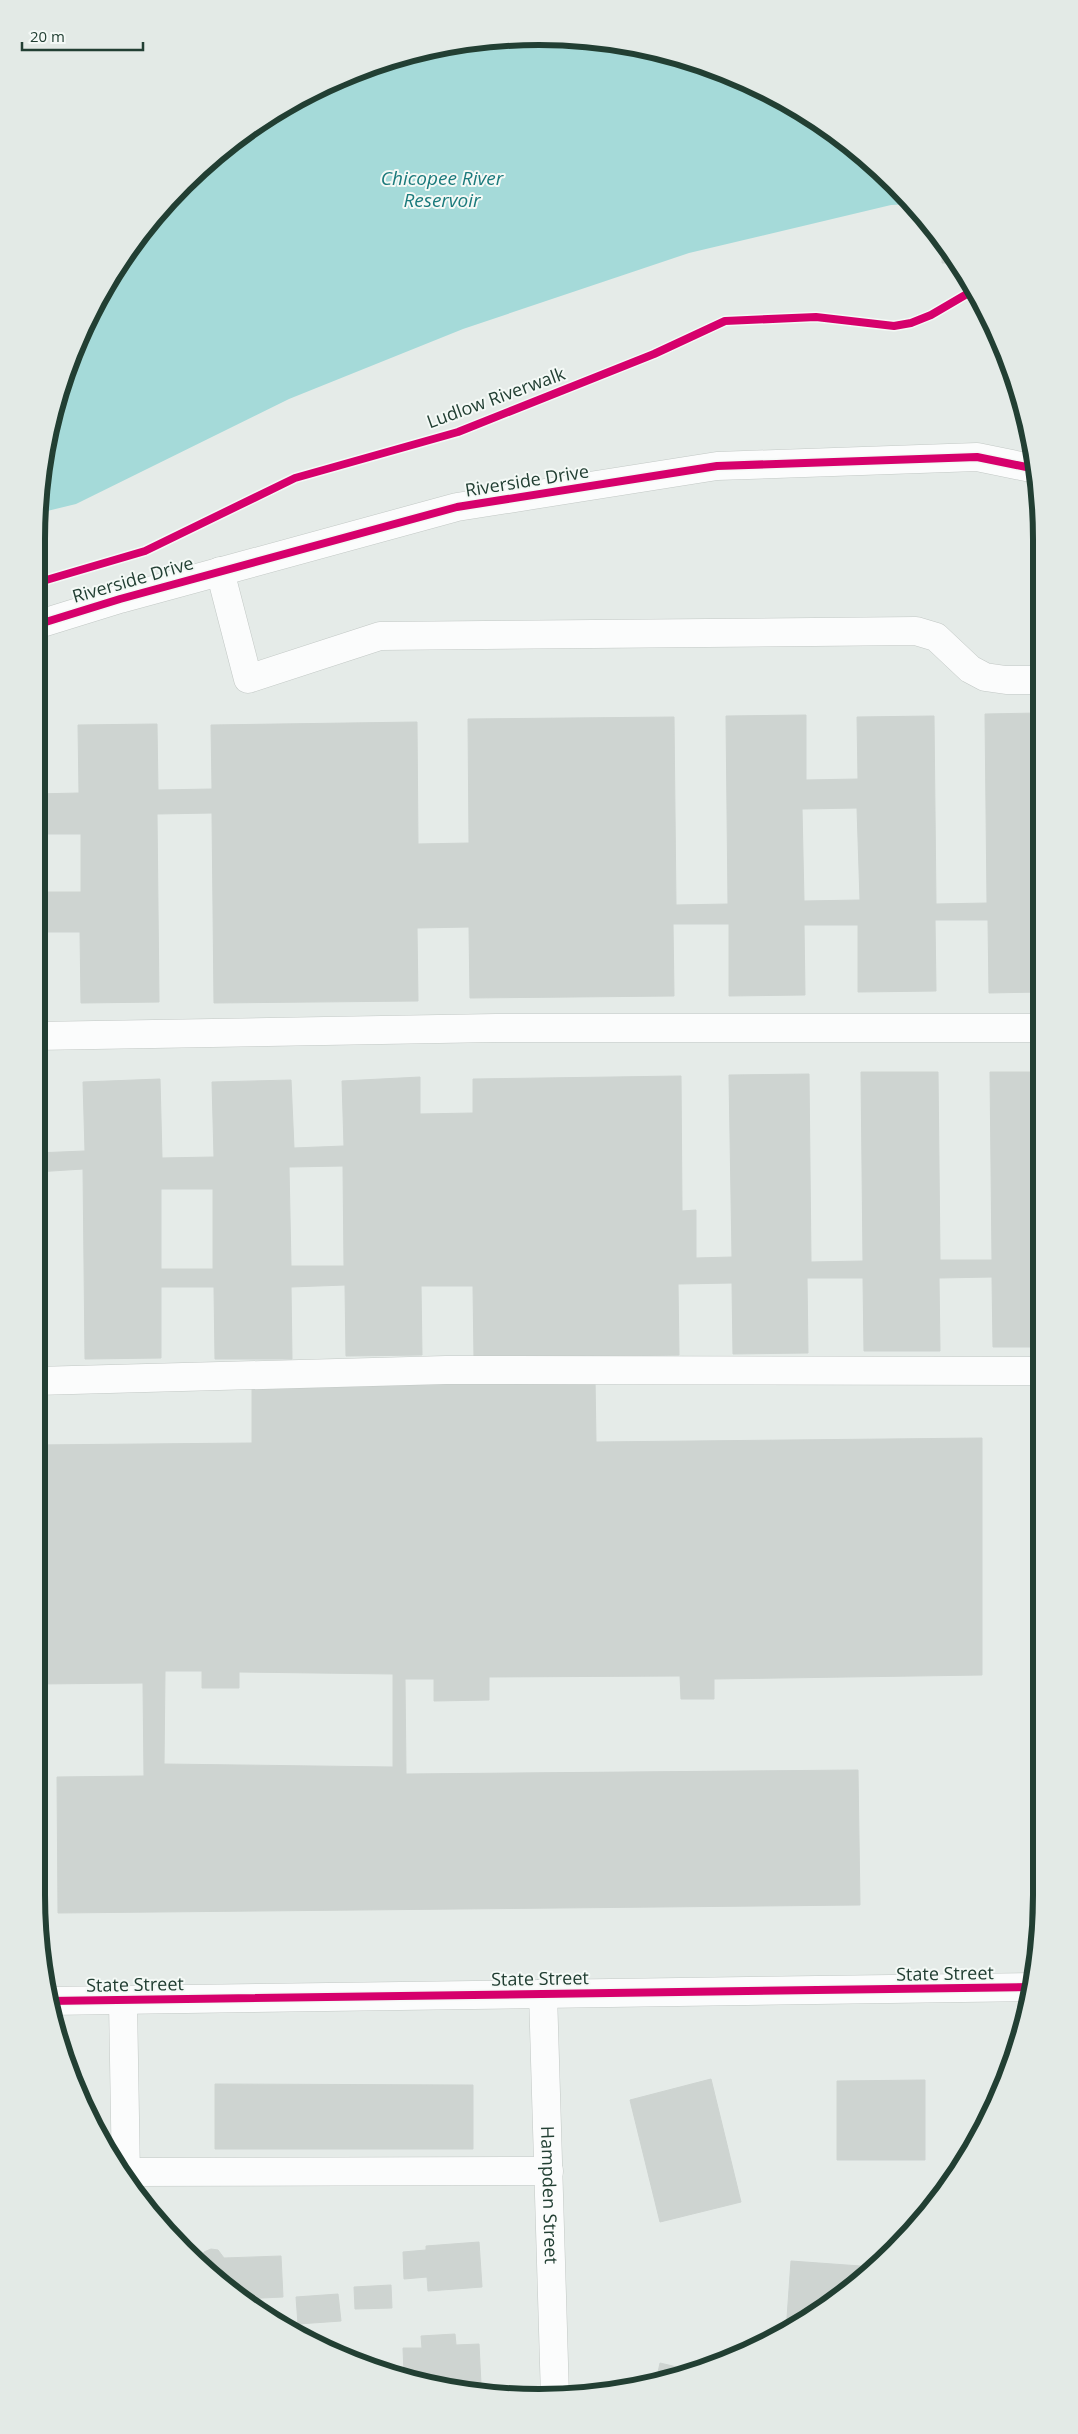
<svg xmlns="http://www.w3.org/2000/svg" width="1078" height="2434" viewBox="0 0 1078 2434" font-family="'Open Sans',sans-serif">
	<rect width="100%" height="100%" fill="#e5ebe8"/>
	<path fill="#a5dad9" d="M506,37l99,4 96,22 118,58 75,62 18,21 -21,1 -202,48 -226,76 -174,70 -213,105 -37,9 7,-72 17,-64 41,-90 57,-80 72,-67 84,-52 92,-35z"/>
	<path fill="#ced4d1" stroke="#ced4d1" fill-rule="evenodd" d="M942,240l13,23h-13z
		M1038,713l1,279 -50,1 -1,-73h-53l1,71 -78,1v-67h-54l1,70 -76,1v-72h-56l1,72 -204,2 -1,-71 -52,1 1,73 -204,2 -2,-190 -55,1 2,188 -78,1 -1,-71h-44v-40h45v-58h-45v-40l43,-1 -1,-68 79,-1 1,66 54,-1 -1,-64 206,-3 1,122 51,-1 -1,-124 206,-2 2,188 52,-1 -2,-188 80,-1v65l52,-1 -1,-62 77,-1 2,188 51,-1 -2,-189zM857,808l3,92 -56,1 -2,-92z
		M861,1072h77l2,188h52l-2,-188h49l1,275h-47l-1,-70 -53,1 1,73h-76l-1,-73h-56l1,75 -75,1 -1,-71 -54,1 1,71 -205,3 -1,-72h-52l1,69 -76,1 -1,-71 -54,2 1,72h-77l-1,-72h-53v71l-76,1 -2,-190 -47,3v-19l49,-2 -2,-69 77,-3 2,79 52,-1 -2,-75 79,-2 3,68 50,-2 -2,-65 78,-4v37l53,-1v-34l208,-3 1,135 14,-1v48l36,-1 -3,-182 80,-1 2,188 52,-1zM343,1166l1,100h-53l-2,-99zM161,1189h52v80h-52z
		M595,1379l1,63 386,-4v237l-268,4v20h-33l-1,-23 -191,1v23l-55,1v-22h-29l1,95 452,-4 2,135 -802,8 -1,-136 87,-1 -1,-93 -107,1v-239l216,-2v-60zM165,1671h37v17h37v-16l154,2v93l-229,-3z
		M711,2079l30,123 -81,20 -30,-122z
		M925,2080v80h-88v-79z
		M215,2084l258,1v64h-258z
		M479,2242l3,45 -54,4 -1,-14 -23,2 -1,-27 23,-2v-4z
		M211,2249l7,1 6,8 57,-2 2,41 -42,2 -40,-35 3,-12z
		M791,2261l83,6 -29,27 -59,38z
		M391,2285l1,23 -37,1 -1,-22z
		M338,2294l3,27 -43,3 -2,-27z
		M455,2334l1,11 23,-1 2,40 -47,2 -11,-3v-11l-19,1 -1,-25h19l-1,-12z
		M660,2363l38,9 -42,10z"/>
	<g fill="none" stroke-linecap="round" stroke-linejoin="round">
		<defs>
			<g id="minor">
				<path d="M220,571l28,108 132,-43 536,-5 20,6 34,32 15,8 21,3h32"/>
				<path d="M36,625l84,-26 337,-92 260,-41 260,-9 59,12"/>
				<path d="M36,1036l460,-8h543"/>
				<path d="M36,1381l410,-11 594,1"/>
				<path id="s1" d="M543,1993l12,404"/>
				<path d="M48,2001l985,-14"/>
				<path d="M123,2001l3,176"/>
				<path d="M125,2172l424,-1"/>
			</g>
		</defs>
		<use href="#minor" stroke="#c2c8c5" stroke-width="29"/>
		<use href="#minor" stroke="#fbfcfc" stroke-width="28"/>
		<defs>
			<path id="cycleway" d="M36,583l109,-32 150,-73 163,-46 196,-78 71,-33 91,-4 78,9 17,-3 20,-8 41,-24
				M36,625l84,-26 337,-92 260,-41 260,-9 59,12
				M48,2001l985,-14"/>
		</defs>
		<use href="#cycleway" stroke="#f4f9f6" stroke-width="11"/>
		<use href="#cycleway" stroke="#d6006c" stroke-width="8"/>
	</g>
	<g text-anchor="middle" stroke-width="4" stroke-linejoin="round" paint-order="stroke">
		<g font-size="18" fill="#223f33" stroke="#f4f9f6">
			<text transform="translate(496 398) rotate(-20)" y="6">Ludlow Riverwalk</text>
			<text transform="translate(527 481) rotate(-9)" y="6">Riverside Drive</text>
			<text transform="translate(133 580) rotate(-16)" y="6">Riverside Drive</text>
			<text transform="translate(945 1974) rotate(-1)" y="6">State Street</text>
			<text transform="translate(540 1979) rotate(-1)" y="6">State Street</text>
			<text transform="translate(135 1985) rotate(-1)" y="6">State Street</text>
			<text dy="6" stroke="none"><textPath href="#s1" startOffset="202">Hampden Street</textPath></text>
		</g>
		<g font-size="19" font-style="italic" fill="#1b7a7c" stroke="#f4f9f6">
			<text x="442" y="185">Chicopee River<tspan x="442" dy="22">Reservoir</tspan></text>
		</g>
	</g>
	<path d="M0 0H1078V2434H0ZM539 45H539A494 494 0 0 1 1033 539V1895A494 494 0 0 1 539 2389H539A494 494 0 0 1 45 1895V539A494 494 0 0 1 539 45Z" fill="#e3eae6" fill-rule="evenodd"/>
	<path fill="none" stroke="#223f33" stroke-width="6" d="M539 45H539A494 494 0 0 1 1033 539V1895A494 494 0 0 1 539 2389H539A494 494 0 0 1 45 1895V539A494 494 0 0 1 539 45Z"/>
	<path d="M22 42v8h121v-8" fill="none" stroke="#223f33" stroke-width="2.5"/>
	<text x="30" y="42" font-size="15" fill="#223f33" stroke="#f4f9f6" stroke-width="4" paint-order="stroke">20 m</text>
</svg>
